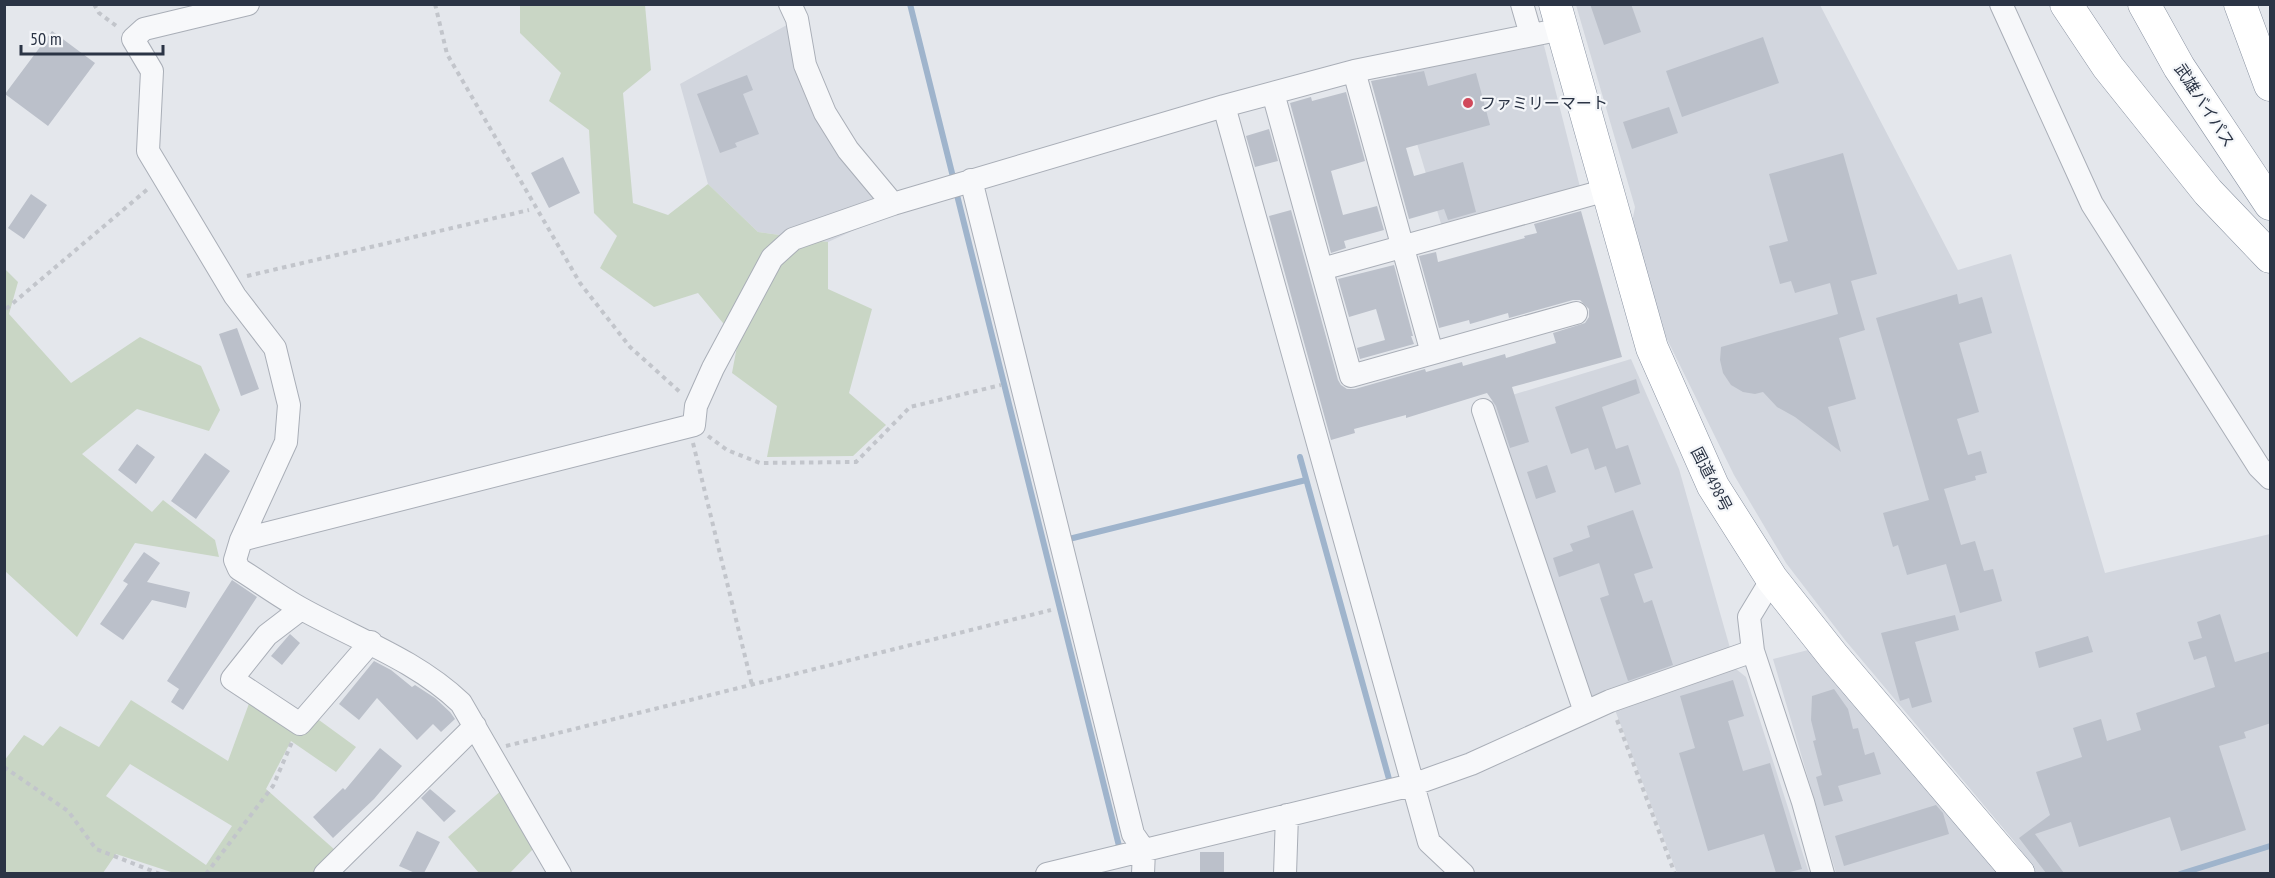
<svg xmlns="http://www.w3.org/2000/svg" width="2275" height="878" viewBox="0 0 2275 878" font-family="'PT Sans Narrow','Noto Sans JP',sans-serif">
	<rect width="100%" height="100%" fill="#e4e7ec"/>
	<path fill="#d2d6de" d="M1576,5h244l138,265 53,-16 94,319 165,-39v339h-233l-23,-32 -169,-201 -59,-77 -52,-88 -68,-138 -34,-114 3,-16z
		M803,16l9,51 20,47 71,94 -75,34 -70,-10 -50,-48 -28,-100z
		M1539,26l41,161 -138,40 -51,-170z
		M1631,359l48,110 57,200 10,8 63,196h-132l-62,-163 -32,13 -107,-317z
		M1812,649l191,224h-167l-63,-214z"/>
	<path fill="#c9d6c5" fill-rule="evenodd" d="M520,5h125l6,65 -28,23 10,110 35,12 40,-31 50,48 70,10v47l44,20 -23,84 37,32 -33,31 -86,1 10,-51 -45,-33 6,-32 -40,-48 -44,14 -54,-39 17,-32 -23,-23 -5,-83 -40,-29 12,-28 -41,-40z
		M5,269l13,13 -9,32 62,69 69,-46 61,29 19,44 -11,21 -72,-22 -55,45 70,58 11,-12 52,40 4,17 -84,-14 -58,94 -72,-66z
		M251,698l57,14 48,35 -20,25 -45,-31 -25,48 69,61 -23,24 -138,-1 -58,-19 -13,19h-98l-1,-112 20,-26 19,11 17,-20 39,21 32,-47 97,61zM130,764l102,62 -26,39 -100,-69z
		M503,789l31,59 -24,25h-31l-31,-36z"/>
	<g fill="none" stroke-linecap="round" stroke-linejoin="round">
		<path stroke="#9fb4cc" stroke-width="6" d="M910,4l44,177
			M956,191l164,659
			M1300,457l89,322
			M1065,540l241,-60
			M2180,874l90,-28"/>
	</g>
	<path fill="#bbc0ca" d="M1590,4h41l10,28 -37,13z
		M52,31l43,32 -47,63 -43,-32z
		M1763,37l16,46 -97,34 -16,-46z
		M1424,71l4,15 48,-13 14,52 -84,23 8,28 49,-14 13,50 -28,8 -4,-11 -35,10 -38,-138z
		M747,75l6,15 -10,4 16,40 -24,9 2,4 -17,6 -23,-59z
		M1346,92l19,69 -34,10 12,44 34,-9 7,24 -40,11 2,7 -15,5 -41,-150 21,-6 1,4z
		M1669,107l9,26 -46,16 -9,-27z
		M1269,129l9,32 -23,6 -9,-31z
		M1843,153l34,121 -26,7 14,49 -26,8 17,61 -28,8 13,45 -46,-35 -18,-10 -14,-15 -8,2 -12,-2 -12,-7 -8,-12 -3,-13 1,-13 117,-33 -8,-31 -35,10 -4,-12 -11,3 -11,-38 19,-5 -19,-67z
		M563,157l17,36 -31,15 -18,-35z
		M31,194l16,11 -23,34 -16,-11z
		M1291,210l47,170 3,5 6,4h8l70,-20 1,3 36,-10 1,4 42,-12 1,4 50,-15 -3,-10 32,-10 4,-6v-8l-9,-9h-7l-64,18 -1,-5 -38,11 -1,-4 -30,8 -20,-72 17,-4 2,10 87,-24 -1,-2 13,-3 -3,-9 47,-13 41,146 -110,30 17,55 -19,6 -14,-42 -9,-13 -81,25v-3l-52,14 1,4 -24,7 -62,-224z
		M1394,265l19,71h-2l3,8 -54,15 -3,-11 28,-8 -9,-31 -27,8 -11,-38z
		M1957,294l2,10 23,-7 10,36 -33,10 20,69 -22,7 11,36 13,-4 6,22 -12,3 1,4 -32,9 17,56 14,-4 9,30 9,-2 9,32 -42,12 -14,-49 -39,11 -9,-30 -5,2 -10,-34 46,-13 -53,-182z
		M237,328l22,61 -18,7 -22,-62z
		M1636,379l4,14 -38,14 14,42 12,-4 13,39 -26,9 -9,-27 -11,4 -7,-22 -17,6 -16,-47z
		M137,444l18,13 -19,27 -18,-14z
		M205,453l25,18 -34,48 -25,-18z
		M1547,465l9,27 -20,7 -9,-27z
		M1633,510l20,58 -19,6 10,29 8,-3 21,65 -45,16 -28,-83 9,-3 -10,-32 -40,14 -6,-19 20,-7 -3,-7 20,-7 -3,-11z
		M144,552l16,11 -13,19 43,10 -4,16 -34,-8 -29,40 -23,-16 28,-40 -5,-3z
		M232,580l25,17 -74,113 -12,-8 8,-13 -12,-8z
		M2220,614l15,48 36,-11v72l-27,9 2,6 -27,8 27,84 -65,21 -11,-34 -91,30 -8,-25 -36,12 29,39h-18l-27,-35 31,-23 -14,-43 46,-15 -9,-29 28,-9 6,22 34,-11 -5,-17 79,-26 -9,-31 -12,4 -6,-18 14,-4 -5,-16z
		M1955,615l4,15 -44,12 17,60 -20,6 -3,-10 -9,3 -19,-68z
		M290,634l10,9 -18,22 -11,-9z
		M2088,636l5,16 -54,16 -4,-16z
		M374,661l17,9 21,17 3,-2 20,13 15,14 5,7 -14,13 -8,-8 -16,16 -40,-42 -18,22 -20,-16z
		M1733,680l11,36 -16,5 15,50 27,-8 32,106 -16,4h-10l-12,-39 -56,17 -29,-98 16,-5 -15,-52z
		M1834,689l14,20 5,20 5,-1 7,27 9,-3 7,22 -43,12 5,15 -19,5 -8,-29 6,-2 -9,-34 3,-1 -5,-20 1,-24z
		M380,748l22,18 -28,33 -41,39 -20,-21 30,-29 2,2z
		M430,789l26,22 -12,11 -23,-24z
		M1936,805l7,8 6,21 -105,32 -9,-30z
		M417,831l23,11 -16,31h-9l-16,-7z
		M1200,852h24v21h-24z"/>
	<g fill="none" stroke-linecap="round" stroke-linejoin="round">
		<defs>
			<path id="minor" d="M248,4l-104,25 -11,10 19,32 -4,80 87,145 40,52 14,57 -3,37 -45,98 -6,20 4,9c21,13 41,28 63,40 54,30 114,51 159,94l99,171
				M790,4l7,15 8,46 20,48 23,37 45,54 331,-98 130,-35 208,-42
				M1522,4l9,31
				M2001,4l91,200 167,263 11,11
				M1354,71l78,282
				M1273,93l78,283 225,-63
				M1224,106l205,736 34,32
				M971,180l162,654 11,16 -1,24
				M1322,269l285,-79
				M1483,410l102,302
				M241,540l453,-115 2,-19 17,-38 59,-110 21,-19 100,-35
				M1772,579l-23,38 4,34 50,151 20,72
				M301,609l-34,26 -35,44 68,45 71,-82
				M325,874l150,-148
				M1047,874l365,-89 59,-21 139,-63 143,-50
				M1285,874l2,-59"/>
			<path id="highway" d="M1555,4l97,344 61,138 59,93 62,78 185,217
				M2066,4l42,63 100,125 62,65
				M2144,4l35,63 91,137
				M2240,4l30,81"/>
		</defs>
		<use href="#minor" stroke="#a9aeb7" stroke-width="24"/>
		<use href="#highway" stroke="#8b94a3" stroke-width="33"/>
		<path stroke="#c2c5cb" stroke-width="4" stroke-dasharray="4.5 4.5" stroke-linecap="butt" d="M94,4l5,9 20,15
			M435,4l12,50 133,229 50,64 50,45
			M247,276l282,-66
			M6,309l143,-121
			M708,436l19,14 33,13 96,-1 54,-55 91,-22
			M693,443l59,242
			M1617,720l58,154
			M506,746l545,-136
			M4,767l64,44 28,38 64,25
			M206,874l67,-88 19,-44"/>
		<use href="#minor" stroke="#f7f8fa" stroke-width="22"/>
		<use href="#highway" stroke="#fff" stroke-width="32"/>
	</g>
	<circle fill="#d1495b" stroke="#f4f6f9" stroke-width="2" cx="1468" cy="103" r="6"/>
	<g text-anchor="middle" stroke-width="4.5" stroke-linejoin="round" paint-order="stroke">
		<g font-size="16" fill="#2b3445" stroke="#f4f6f9" text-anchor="start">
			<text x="1480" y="109">ファミリーマート</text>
		</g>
		<g font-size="16" fill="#2b3445" stroke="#f4f6f9">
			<text transform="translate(2205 105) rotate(57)" y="6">武雄バイパス</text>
			<text transform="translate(1712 479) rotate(63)" y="6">国道498号</text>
		</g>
	</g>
	<rect width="2275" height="878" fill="none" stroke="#2b3445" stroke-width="12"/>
	<path d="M21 45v9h142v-9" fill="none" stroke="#2b3445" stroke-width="3"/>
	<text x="30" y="45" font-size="18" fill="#2b3445" stroke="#f4f6f9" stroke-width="4.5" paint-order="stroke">50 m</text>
</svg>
